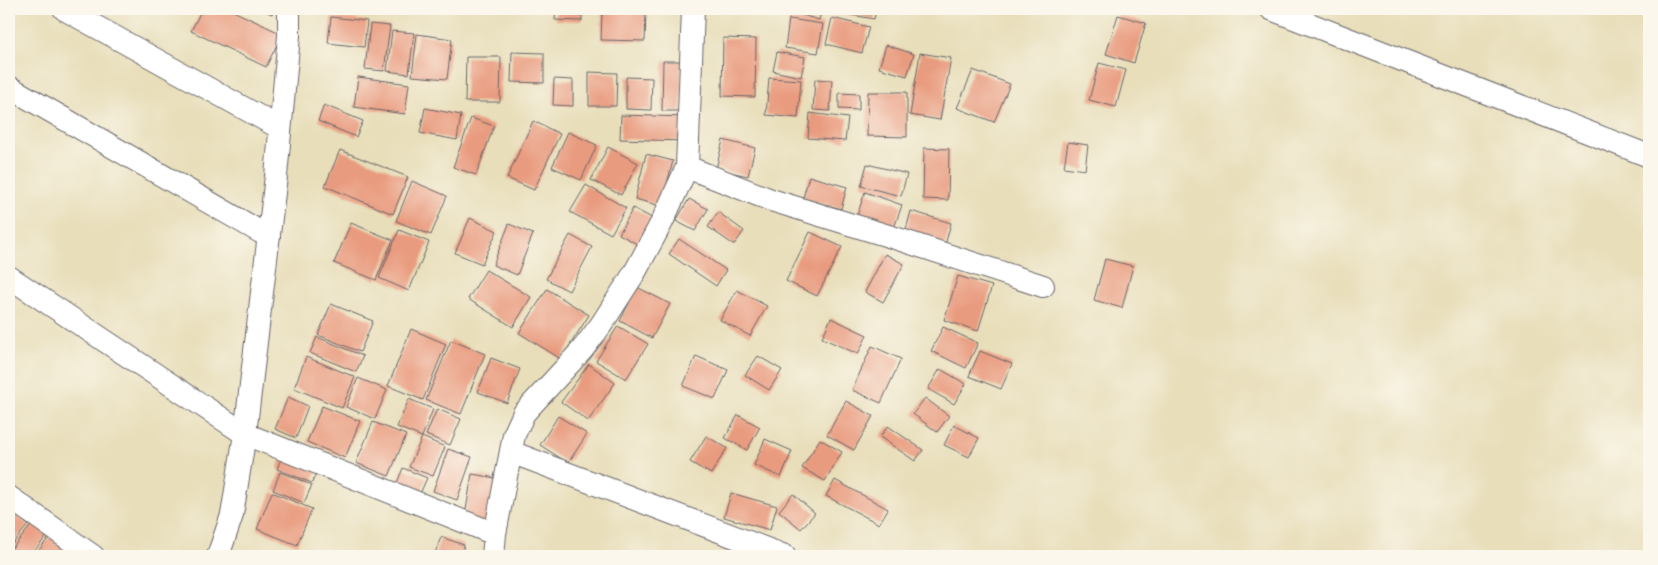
<svg xmlns="http://www.w3.org/2000/svg" width="1658" height="565" viewBox="0 0 1658 565" font-family="'Gentium Book Plus',serif">
	<rect width="100%" height="100%" fill="#fbf7ec"/>
	<filter id="ink" filterUnits="userSpaceOnUse"><feTurbulence type="fractalNoise" baseFrequency=".02" numOctaves="2"/><feDisplacementMap in="SourceGraphic" scale="10" xChannelSelector="R" yChannelSelector="G"/><feConvolveMatrix kernelMatrix="1 2 1 2 8 2 1 2 1" color-interpolation-filters="sRGB"/></filter>
	<filter id="wash" filterUnits="userSpaceOnUse"><feTurbulence type="fractalNoise" baseFrequency=".0096" numOctaves="4" result="noise"/><feDisplacementMap in="SourceGraphic" scale="20" xChannelSelector="R" yChannelSelector="G"/><feGaussianBlur stdDeviation="1.12" result="paint"/><feColorMatrix in="noise" values="0 0 0 0 0 0 0 0 0 0 0 0 0 0 0 0 0 1.4 0 .05"/><feComposite in="paint" operator="in"/></filter>
	<g filter="url(#wash)">
		<rect width="100%" height="100%" fill="#e8deba"/>
		<g id="blocks">
			<path fill="#e99b7f" d="M202,9h27l53,25 -16,33 -75,-36z
				M260,9h14l-2,5z
				M556,9h26v12l-27,-1z
				M793,9h29l-3,11 -27,-8z
				M847,9h29l-2,10 -28,-5z
				M602,11h44l-1,30 -44,-1z
				M1118,15l28,8 -12,40 -28,-9z
				M331,17l36,4 -3,26 -36,-4z
				M832,18l37,9 -7,26 -36,-9z
				M789,19l34,5 -5,29 -33,-5z
				M370,24l20,2 -6,45 -19,-2z
				M392,31l22,2 -5,41 -22,-3z
				M417,34l35,5 -5,40 -35,-3z
				M723,38l33,1 -1,58 -33,-1z
				M886,45l28,9 -7,22 -28,-8z
				M512,52l32,1v30l-33,-1z
				M777,52l28,5 -4,20 -28,-6z
				M920,53l31,5 -11,62 -30,-5z
				M466,57h35l-1,45h-35z
				M663,61h19l-1,50h-19z
				M1099,63l27,7 -10,37 -27,-7z
				M973,70l37,14 -16,38 -37,-14z
				M589,72l28,1 -1,33h-27z
				M358,77l51,7 -4,30 -51,-7z
				M626,77l26,1 -1,32 -25,-1z
				M769,78l32,2 -3,38 -32,-3z
				M554,79l19,1v26l-20,-1z
				M815,79l17,1 -2,31 -17,-1z
				M868,92h39v45l-40,-1z
				M839,93l20,1v16l-20,-1z
				M324,105l39,16 -7,16 -38,-16z
				M425,108l36,7 -4,25 -37,-7z
				M810,113l38,5 -3,23 -37,-3z
				M621,115l64,2 -1,24 -64,-2z
				M471,118l23,8 -18,49 -23,-8z
				M533,121l27,13 -26,56 -27,-12z
				M568,132l29,13 -16,35 -29,-13z
				M723,140l32,8 -7,28 -32,-7z
				M1068,142l20,3 -3,25 -21,-3z
				M608,147l30,16 -17,32 -30,-15z
				M924,148l25,1 -1,51 -25,-1z
				M340,150l68,27 -15,37 -68,-28z
				M646,154l27,7 -12,45 -26,-7z
				M867,164l40,10 -6,22 -40,-10z
				M809,176l38,11 -6,22 -38,-11z
				M412,181l35,15 -16,39 -35,-14z
				M586,185l40,23 -15,26 -41,-22z
				M865,192l37,13 -10,29 -37,-12z
				M689,199l19,10 -13,22 -19,-10z
				M633,208l19,10 -15,26 -18,-10z
				M911,211l40,12 -7,26 -40,-12z
				M718,212l26,19 -10,14 -26,-18z
				M470,218l27,13 -15,33 -27,-11z
				M351,223l42,17 -17,40 -42,-17z
				M509,224l24,10 -16,41 -24,-10z
				M399,230l30,12 -20,49 -30,-13z
				M810,232l32,15 -25,49 -31,-15z
				M570,235l22,12 -23,44 -23,-12z
				M679,239l47,31 -10,16 -47,-32z
				M885,254l19,10 -21,38 -18,-10z
				M1105,259l28,7 -11,42 -28,-8z
				M486,270l45,27 -18,30 -45,-28z
				M958,276l34,10 -14,45 -34,-11z
				M637,287l33,17 -18,34 -32,-17z
				M547,289l42,26 -28,44 -42,-26z
				M737,290l30,16 -17,30 -30,-16z
				M331,304l42,17 -13,31 -42,-17z
				M831,318l36,17 -9,19 -36,-16z
				M618,326l30,18 -22,35 -30,-18z
				M943,327l35,16 -12,25 -35,-17z
				M411,329l35,15 -23,56 -35,-14z
				M317,337l46,19 -7,16 -46,-19z
				M451,340l34,14 -24,60 -35,-14z
				M872,346l29,13 -20,44 -29,-13z
				M980,351l32,13 -11,25 -32,-13z
				M696,356l32,14 -13,29 -32,-13z
				M758,356l24,14 -13,20 -24,-15z
				M306,357l49,20 -13,31 -48,-20z
				M491,358l29,11 -13,34 -29,-11z
				M589,364l26,19 -27,38 -27,-19z
				M940,369l26,15 -12,20 -26,-15z
				M358,378l29,12 -12,29 -29,-12z
				M288,397l20,9 -12,32 -21,-9z
				M925,398l24,18 -12,16 -24,-18z
				M409,399l24,10 -11,28 -25,-10z
				M846,401l27,15 -19,34 -27,-15z
				M322,406l38,15 -15,37 -38,-16z
				M437,409l24,10 -11,26 -24,-10z
				M738,415l22,12 -13,23 -22,-12z
				M558,416l29,18 -19,29 -28,-18z
				M373,422l33,13 -17,41 -33,-13z
				M954,425l25,13 -10,19 -25,-12z
				M888,426l35,24 -8,11 -35,-24z
				M706,436l21,12 -16,26 -21,-12z
				M422,437l23,10 -12,29 -24,-9z
				M765,439l27,12 -11,26 -27,-12z
				M820,439l22,13 -17,29 -23,-13z
				M448,449l24,8 -15,43 -24,-9z
				M283,454l35,14 -6,15 -35,-14z
				M403,468l24,10 -9,20 -23,-10z
				M280,472l32,13 -8,18 -31,-13z
				M472,474l30,5 -7,47 -31,-4z
				M835,480l53,29 -9,15 -53,-28z
				M272,492l40,17 -15,36 -40,-16z
				M731,493l46,13 -7,24 -46,-13z
				M793,494l22,19 -14,16 -22,-18z
				M9,508l19,17 -19,23z
				M34,522l14,13 -18,21h-21v-4z
				M53,533l29,23h-48z
				M441,537l23,8 -3,11h-27z"/>
		</g>
	</g>
	<g filter="url(#ink)">
		<use href="#blocks" fill-opacity="0" stroke="#676467" stroke-width="1"/>
		<g fill="none" stroke-linecap="round" stroke-linejoin="round">
			<defs>
				<path id="minor" d="M64,9l216,119
					M1271,9l378,147
					M9,87l260,150
					M687,167l84,33 124,38 148,48
					M9,277l236,157 250,100
					M511,452l274,104
					M9,497l84,59
					M218,556l14,-41 13,-81 31,-258 13,-140v-27
					M493,556l2,-22 19,-99 10,-22 58,-63 19,-25 34,-53 27,-50 25,-55 6,-158"/>
			</defs>
			<use href="#minor" stroke="#676467" stroke-width="24"/>
			<use href="#minor" stroke="#fff" stroke-width="22"/>
		</g>
	</g>
	<rect width="1658" height="565" fill="none" stroke="#fbf7ec" stroke-width="30"/>
</svg>
